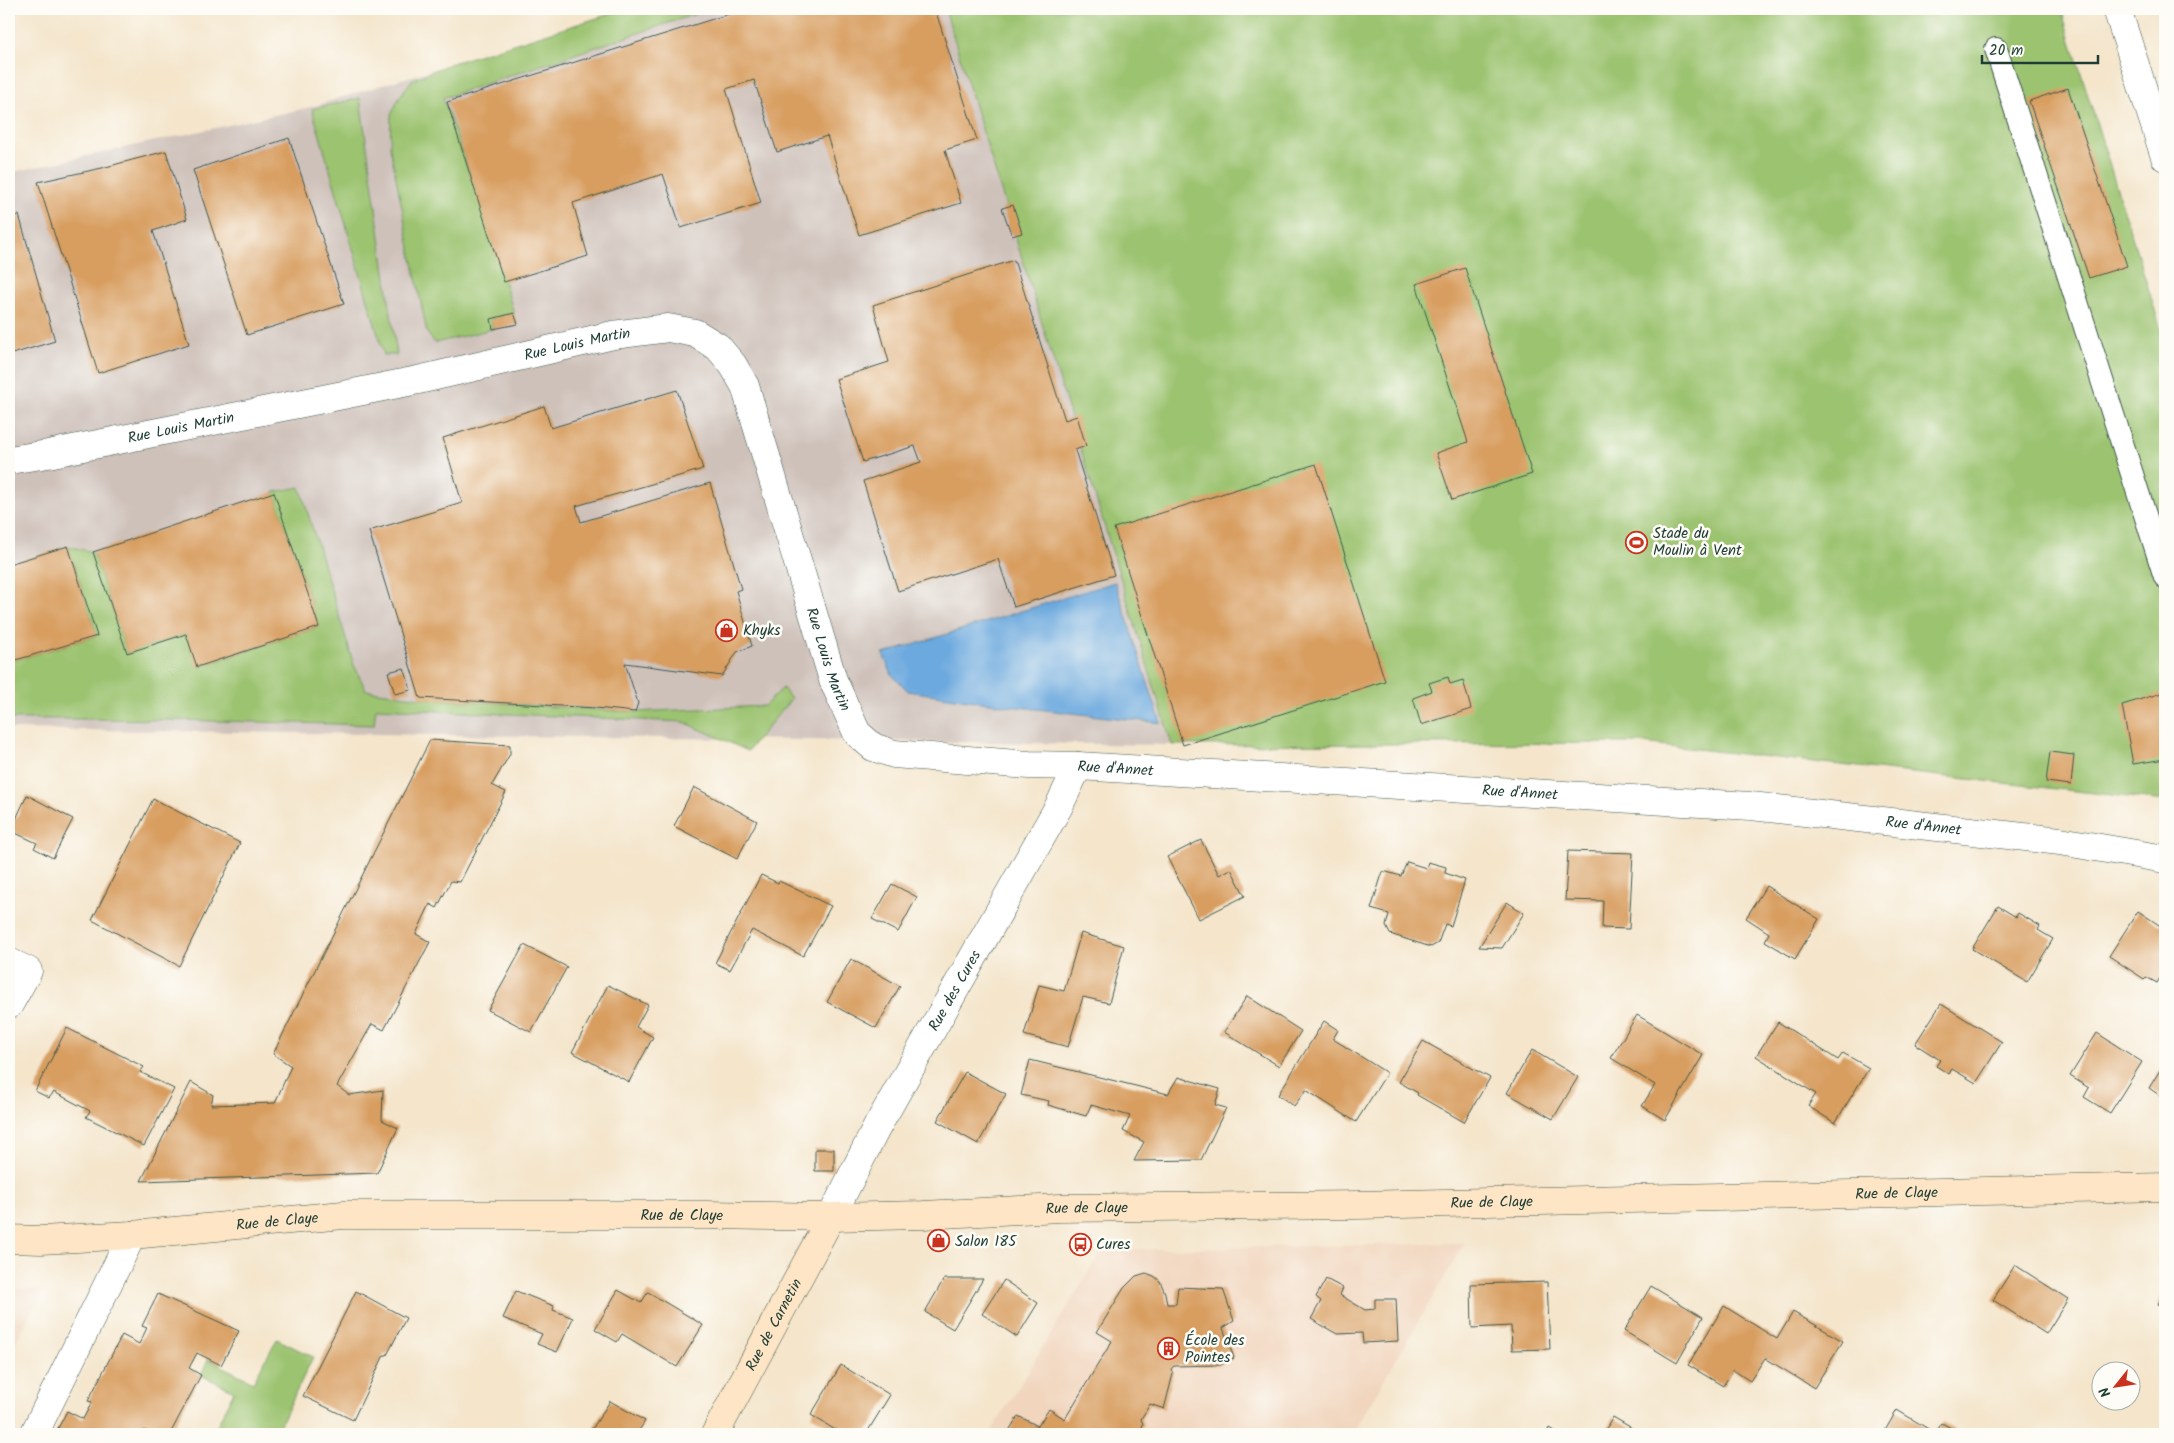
<svg xmlns="http://www.w3.org/2000/svg" width="2174" height="1443" viewBox="0 0 2174 1443" font-family="Kalam,sans-serif">
	<rect width="100%" height="100%" fill="#fdfcf7"/>
	<filter id="ink" filterUnits="userSpaceOnUse"><feTurbulence type="fractalNoise" baseFrequency=".02" numOctaves="2"/><feDisplacementMap in="SourceGraphic" scale="10" xChannelSelector="R" yChannelSelector="G"/><feConvolveMatrix kernelMatrix="1 2 1 2 8 2 1 2 1" color-interpolation-filters="sRGB"/></filter>
	<filter id="wash" filterUnits="userSpaceOnUse"><feTurbulence type="fractalNoise" baseFrequency=".0096" numOctaves="4" result="noise"/><feDisplacementMap in="SourceGraphic" scale="20" xChannelSelector="R" yChannelSelector="G"/><feGaussianBlur stdDeviation="1.12" result="paint"/><feColorMatrix in="noise" values="0 0 0 0 0 0 0 0 0 0 0 0 0 0 0 0 0 1.4 0 .05"/><feComposite in="paint" operator="in"/></filter>
	<g filter="url(#wash)">
		<rect width="100%" height="100%" fill="#f4e5cb"/>
		<path fill="#f1d5bd" d="M1465,1243l-113,191h-362l112,-184z
			M9,1289h35l-35,66z"/>
		<path fill="#cec1ba" d="M631,9h314l227,736 -1163,-16v-556l298,-65z"/>
		<path fill="#9bc36f" stroke="#5d8052" d="M626,9h85l-268,89 35,99 36,116 -23,6 2,10 -58,14 -8,-10 -37,-185 1,-33 9,-19 12,-16 37,-16z
			M945,9h1116l104,333v459l-523,-58 -470,2z
			M360,98l37,257h-13l-72,-246z
			M300,487l54,178 12,25 54,8 215,14 129,-6 19,-18 8,11 -43,52 -64,-29 -308,-14 -2,17c-122,-3 -243,-7 -365,-6v-57l88,-26 -29,-90 25,6 34,101 59,-19 12,33 121,-40 -45,-135z
			M277,1339l36,18 -37,77h-63l21,-43 -33,-16 7,-16 45,23z"/>
		<path fill="#6ca9de" stroke="#467389" d="M1115,582l46,141 -152,-17 -101,-15 -16,-16 -9,-21z"/>
		<g id="blocks">
			<path fill="#d89e61" d="M745,9h190l42,131 -32,10 16,53 -102,32 -32,-99 -50,16 -23,-72 -28,9 35,114 -80,25 -18,-54 -90,29 15,53 -84,26 -57,-180z
				M2068,88l59,178 -38,12 -60,-177z
				M289,138l55,166 -97,31 -54,-165z
				M166,151l21,68 -34,12 36,113 -91,29 -60,-191 64,-14z
				M1013,205l9,28 -10,3 -10,-28z
				M19,215l36,126 -46,14v-137z
				M1014,260l51,160 12,-4 9,30 -11,4 39,125 -100,32 -16,-48 -100,32 -35,-110 58,-19 -6,-16 -52,16 -27,-83 53,-17 -16,-57z
				M1465,268l67,206 -80,26 -16,-47 32,-11 -52,-158z
				M514,313l4,11 -25,5 -2,-10z
				M677,390l26,79 -127,37 5,16 129,-39 31,106 -5,2 16,55 -15,6 -15,24 -97,-13 13,40 -3,9 -39,-4 -176,-10 -51,-167 93,-28 -19,-65 101,-32 7,22z
				M1316,464l69,217 -202,64 -69,-217z
				M274,492l45,135 -122,40 -11,-33 -59,19 -34,-101z
				M68,546l29,90 -88,26v-98z
				M404,668l7,22 -16,4 -7,-22z
				M1448,677l2,7 13,-4 8,29 -50,16 -8,-27 19,-7 -3,-8z
				M2165,692v67l-32,5 -11,-59z
				M430,740l80,5v9l-18,31 14,7 -46,90 -9,-1 -14,27 -7,-4 -14,30 14,8 -46,88 -12,-6 -35,62 12,9 34,-5 -1,30 16,8 -21,45 -236,8 50,-99 22,13 -2,10 64,-2 16,-37 -18,-12z
				M2050,752l24,3 -3,30 -25,-3z
				M694,787l63,34 -20,38 -63,-33z
				M27,795l46,24 -20,39 -19,-10 3,-5 -28,-13v-15l7,4z
				M153,799l87,44 -61,123 -87,-46z
				M1201,840l18,35 12,-6 14,27 -46,23 -32,-62z
				M1568,851l65,2 -4,76 -27,-1 1,-27 -38,-1z
				M1407,862l19,6 2,-6 18,5 -1,6 20,7 -14,46 -6,-2 -7,19 -7,4 -41,-13 -4,-8 3,-12 -18,-5 12,-38 18,5z
				M761,875l17,8 1,-2 52,25 -28,50 -51,-26 -22,40 -15,-7z
				M892,884l25,13 -19,35 -26,-13z
				M1766,886l53,33 -24,40 -30,-18 4,-8 -23,-15z
				M1507,902l17,11 -22,35 -23,-1z
				M1998,906l18,11 2,-4 22,13 -2,4 15,9 -26,43 -55,-33z
				M2138,911l27,18v41l-8,13 -11,-6 -2,2 -35,-23z
				M1081,933l43,13 -15,57 -26,-6 -15,50 -44,-12 15,-50 25,6z
				M524,945l43,22 -36,65 -43,-22z
				M851,959l49,27 -24,42 -49,-26z
				M608,985l40,20 -12,22 17,10 -24,45 -57,-30z
				M1247,996l54,35 -22,35 -55,-34z
				M1941,1004l61,38 -26,41 -24,-14 -3,5 -13,-8 4,-6 -25,-16z
				M1637,1015l66,40 -38,65 -23,-14 13,-21 -44,-27z
				M1324,1021l14,9 -5,9 54,34 -31,49 -50,-32 -12,16 -16,-11z
				M1778,1022l60,38 5,-7 26,15 -34,55 -27,-17 8,-12 -60,-38z
				M67,1028l77,39 -4,5 34,17 -30,57 -58,-29 4,-6 -36,-19 -5,6 -14,-7z
				M2097,1033l45,29 -32,51 -26,-16 5,-9 -19,-12z
				M1423,1041l67,37 -26,44 -47,-27 1,-2 -19,-11z
				M1532,1050l46,27 -25,42 -46,-26z
				M1030,1060l138,34 10,-17 42,12 -5,16 11,3 -25,52 -67,1 10,-19 -21,-11 7,-15 -39,-11 -5,11 -38,-11 1,-4 -28,-6z
				M2165,1062v37l-16,-11z
				M965,1072l41,22 -28,50 -41,-23z
				M815,1149h19v22h-19z
				M2015,1265l53,34 -22,35 -53,-34z
				M1146,1273l8,3 6,5 5,12 2,11h9l2,-17 45,2 11,32 -11,7 11,30 -14,7 -46,1 -3,3 2,5 -9,35 -14,-5 -9,15 2,5 -3,10h-133l11,-18 20,10 11,-17 16,10 47,-78 -15,-9 27,-44 12,-12z
				M944,1279h39l-30,50 -28,-17z
				M1326,1279l17,9 -3,7 25,15 10,-1v-10h21l2,42 -35,2 -1,-10 -25,1 -26,-15 10,-18 -5,-4z
				M1004,1280l34,23 -21,34 -35,-23z
				M1547,1282l3,67 -38,1 -1,-24 -39,2 -1,-44z
				M1651,1286l52,31 -26,46 -53,-32z
				M618,1290l23,13 7,-11 55,33 -26,42 -55,-33 -5,8 -22,-13z
				M2165,1290v18l-7,-4z
				M356,1291l50,27 -19,37h-3l-31,65 -50,-24z
				M516,1291l38,15 -1,4 20,8 -16,34 -20,-8 5,-10 -39,-16z
				M158,1294l81,37 -18,34 -24,-12 -8,15 12,7 -31,59h-18l-8,-4 -2,4h-87l12,-23 16,8 9,-17 -4,-1 34,-66 17,9 8,-16 -5,-2z
				M1724,1306l53,33 16,-27 50,29 -29,47 -49,-30 -15,23 -17,-11 -10,16 -35,-21z
				M841,1365l49,30 -24,39h-24l-31,-19z
				M610,1401l35,20 -8,13h-48z
				M1897,1410l38,23 7,-10 16,9 -1,2h-74z
				M1613,1417l29,17h-27l-9,-5z
				M1549,1428l10,6h-13z"/>
		</g>
	</g>
	<g filter="url(#ink)">
		<use href="#blocks" fill-opacity="0" stroke="#3f564b" stroke-width="1"/>
		<g fill="none" stroke-linecap="round" stroke-linejoin="round">
			<defs>
				<path id="lane" d="M1996,49l169,528"/>
				<g id="street">
					<path d="M2117,9l48,148"/>
					<path id="s1" d="M9,460l39,-6 370,-74 195,-45 55,-7 27,5 23,14 15,18 12,21 88,294 24,53 16,14 21,7 135,11 49,1 673,40 309,35 105,18"/>
					<path d="M9,962l19,9 -19,34"/>
					<path id="s2" d="M831,1217l46,-90 182,-321 19,-40"/>
					<path d="M34,1434l98,-199"/>
				</g>
				<g id="secondary">
					<path id="s3" d="M9,1239l32,1 91,-5 211,-20h364l124,2 92,-2 137,-7 298,-3 807,-18"/>
					<path id="s4" d="M715,1434l116,-217"/>
				</g>
			</defs>
			<use href="#lane" stroke="#3f564b" stroke-width="24"/>
			<use href="#street" stroke="#3f564b" stroke-width="29"/>
			<use href="#secondary" stroke="#3f564b" stroke-width="29"/>
			<use href="#lane" stroke="#fff" stroke-width="22"/>
			<use href="#street" stroke="#fff" stroke-width="28"/>
			<use href="#secondary" stroke="#fde5c5" stroke-width="28"/>
		</g>
	</g>
	<defs>
		<symbol id="stadium-ring" viewBox="-11 -11 22 22"><circle r="9.5" fill="#fdfcf7" stroke="#c8321e" stroke-width="1.5"/><path d="M0-5a6.5 5 0 1 0 0 10a6.5 5 0 1 0 0-10ZM-3.5-1.8h7v3.6h-7Z" fill="#c8321e"/></symbol>
		<symbol id="shop-ring" viewBox="-11 -11 22 22"><circle r="9.5" fill="#fdfcf7" stroke="#c8321e" stroke-width="1.5"/><path d="M-5-2.5h2.3a2.7 3.5 0 0 1 5.4 0H5L5.5 6h-11ZM-1.5-2.5h3a1.5 2.3 0 0 0-3 0Z" fill="#c8321e"/></symbol>
		<symbol id="bus-ring" viewBox="-11 -11 22 22"><circle r="9.5" fill="#fdfcf7" stroke="#c8321e" stroke-width="1.5"/><path d="M-5-6H5V4H4V6H2V4H-2V6H-4V4H-5ZM-3.5-4V0h7V-4ZM-3.5 1.2v1.5H-2V1.2ZM2 1.2v1.5H3.5V1.2Z" fill="#c8321e"/></symbol>
		<symbol id="building-ring" viewBox="-11 -11 22 22"><circle r="9.5" fill="#fdfcf7" stroke="#c8321e" stroke-width="1.5"/><path d="M-4-6H4V6H1V3H-1V6H-4ZM-2.5-4.3h1.7v1.8h-1.7ZM.8-4.3h1.7v1.8H.8ZM-2.5-1h1.7V.8h-1.7ZM.8-1h1.7V.8H.8Z" fill="#c8321e"/></symbol>
	</defs>
	<g fill-rule="evenodd">
		<use href="#stadium-ring" x="1624" y="530" width="25" height="25"/>
		<use href="#shop-ring" x="714" y="618" width="25" height="25"/>
		<use href="#shop-ring" x="926" y="1228" width="25" height="25"/>
		<use href="#bus-ring" x="1068" y="1232" width="25" height="25"/>
		<use href="#building-ring" x="1156" y="1336" width="25" height="25"/>
	</g>
	<g text-anchor="middle" stroke-width="5" stroke-linejoin="round" paint-order="stroke">
		<g font-size="15" fill="#1f3d34" stroke="#fdfcf7">
			<text dy="5" stroke="none"><textPath href="#s1" startOffset="580">Rue Louis Martin</textPath></text>
			<text dy="5" stroke="none"><textPath href="#s1" startOffset="175">Rue Louis Martin</textPath></text>
			<text dy="5" stroke="none"><textPath href="#s1" startOffset="1060">Rue Louis Martin</textPath></text>
			<text dy="5" stroke="none"><textPath href="#s1" startOffset="1405">Rue d'Annet</textPath></text>
			<text dy="5" stroke="none"><textPath href="#s1" startOffset="1810">Rue d'Annet</textPath></text>
			<text dy="5" stroke="none"><textPath href="#s1" startOffset="2215">Rue d'Annet</textPath></text>
			<text dy="5" stroke="none"><textPath href="#s2" startOffset="258">Rue des Cures</textPath></text>
			<text dy="5" stroke="none"><textPath href="#s3" startOffset="1889">Rue de Claye</textPath></text>
			<text dy="5" stroke="none"><textPath href="#s3" startOffset="1484">Rue de Claye</textPath></text>
			<text dy="5" stroke="none"><textPath href="#s3" startOffset="1079">Rue de Claye</textPath></text>
			<text dy="5" stroke="none"><textPath href="#s3" startOffset="674">Rue de Claye</textPath></text>
			<text dy="5" stroke="none"><textPath href="#s3" startOffset="269">Rue de Claye</textPath></text>
			<text dy="5" stroke="none"><textPath href="#s4" startOffset="124">Rue de Carnetin</textPath></text>
		</g>
		<g font-size="15" fill="#1f3d34" stroke="#fdfcf7" text-anchor="start">
			<text x="1653" y="538">Stade du<tspan x="1653" dy="17">Moulin à Vent</tspan></text>
			<text x="743" y="635">Khyks</text>
			<text x="955" y="1246">Salon 185</text>
			<text x="1096" y="1249">Cures</text>
			<text x="1185" y="1345">École des<tspan x="1185" dy="17">Pointes</tspan></text>
		</g>
	</g>
	<rect width="2174" height="1443" fill="none" stroke="#fdfcf7" stroke-width="30"/>
	<g transform="translate(2116 1386) rotate(240)"><circle r="24" fill="#fdfcf7" stroke="#a4b0a9"/>
	<path d="M0-4L9 19L0 12L-9 19Z" fill="#c8321e"/>
	<text y="-8" font-size="14" font-weight="bold" text-anchor="middle" fill="#1f3d34">N</text>
	</g>
	<path d="M1982 55v8h116v-8" fill="none" stroke="#1f3d34" stroke-width="2.5"/>
	<text x="1989" y="55" font-size="15" fill="#1f3d34" stroke="#fdfcf7" stroke-width="4" paint-order="stroke">20 m</text>
</svg>
